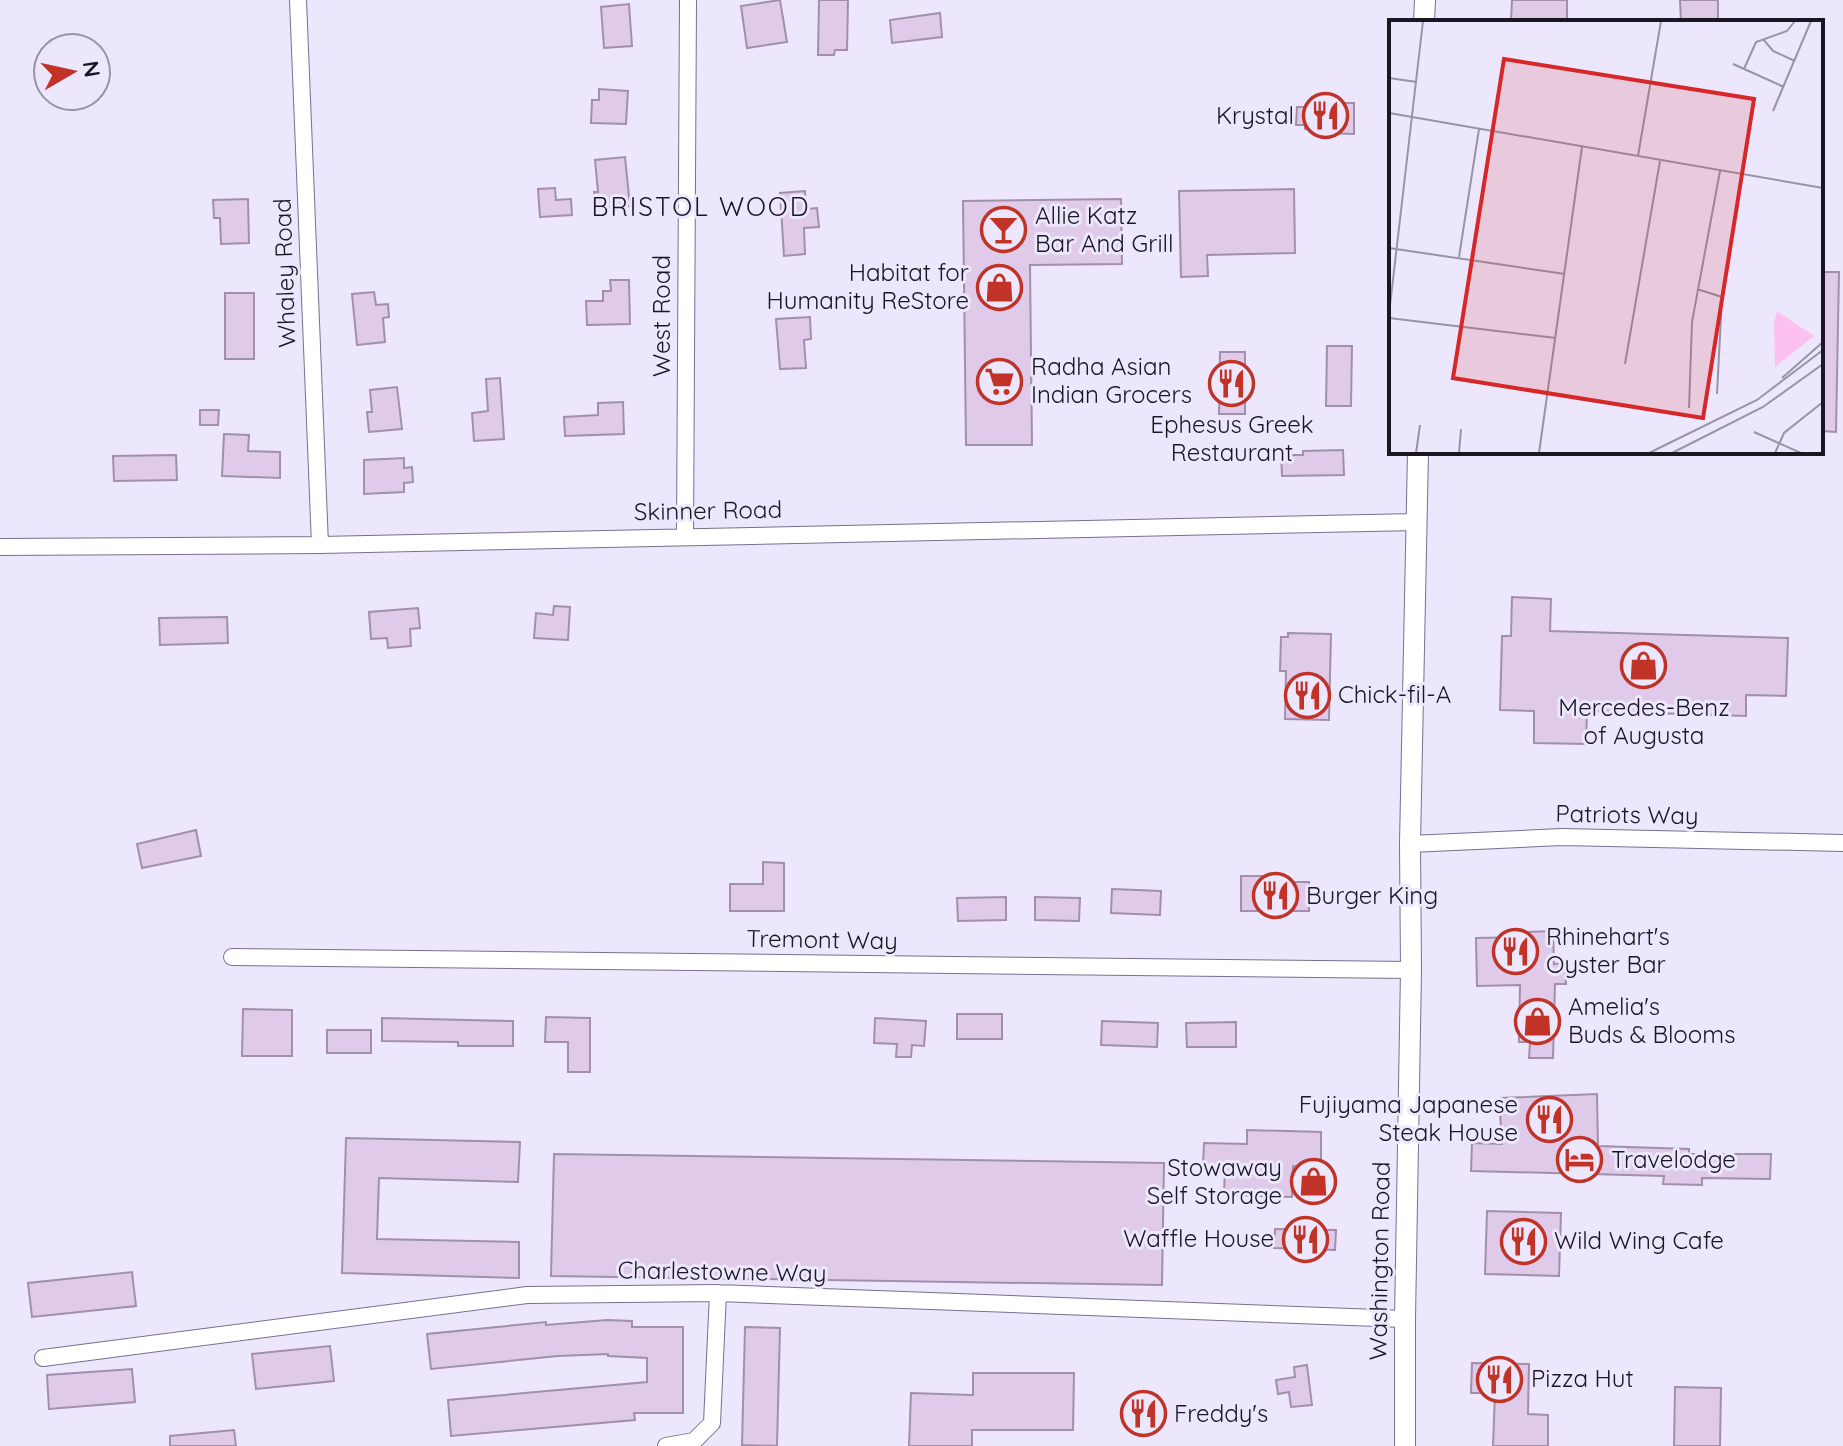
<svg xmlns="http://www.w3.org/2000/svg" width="1843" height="1446" viewBox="0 0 1843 1446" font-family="Quicksand,sans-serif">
	<rect width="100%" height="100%" fill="#ece7fc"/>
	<path fill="#dfcae9" stroke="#a28fab" stroke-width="2" d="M780,0l7,42 -40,6 -6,-42z
		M819,0h29l-1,50h-12l-1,5h-16z
		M1512,0h55v22h-56z
		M1680,0h38v22h-37z
		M629,4l3,42 -28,2 -3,-41z
		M940,13l2,24 -50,6 -2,-23z
		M599,89l29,2 -2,33 -35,-1 1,-23h7z
		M1332,103h22v31l-30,-1v-4h-19v-4h-9l1,-18h34z
		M625,157l5,49 -34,3 -2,-17h4l-3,-32z
		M555,188l1,12 15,-1 1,16 -32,2 -2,-28z
		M1294,189l1,64 -88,2 1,21 -27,1 -2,-86z
		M805,191l1,18 11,-1 2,19 -15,1 1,26 -21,2 -4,-63z
		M248,199l1,44 -28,1 -1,-26h-6l-1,-18z
		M1121,199l1,65 -92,1 2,180h-66l-3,-244z
		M1821,272h18l-3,160 -15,-1z
		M610,280h19l1,44 -43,1 -1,-24h17v-10h8z
		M374,292l2,13 12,-1 1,13 -6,1 2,24 -28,3 -5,-51z
		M225,293h29v66h-29z
		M810,317l1,22 -7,1 2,28 -26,1 -4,-50z
		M1327,346h25l-1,60h-25z
		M1220,352h25v62h-26z
		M500,378l4,61 -30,2 -2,-28 16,-2 -2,-32z
		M397,387l5,42 -33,3 -2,-20h5l-2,-22z
		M623,402l1,32 -59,2 -1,-19 34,-2v-12z
		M200,410h19l-1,15h-18z
		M224,434l25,1 -1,16 32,1v26l-58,-2z
		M1343,450l1,25 -62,1 -1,-21h22v-4z
		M176,455l1,25 -63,1 -1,-25z
		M404,458v10l8,-1 1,15 -9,1v9l-40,2v-34z
		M1512,597l39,2 -1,32 238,7 -2,58 -40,-1v21l-159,-5 -1,33 -52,-1v-32l-34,-1 2,-74h9z
		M554,606l16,1 -2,33 -34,-2 2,-25 17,2z
		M418,608l2,20 -10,1 1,17 -23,2 -1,-10 -16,1 -2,-27z
		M227,617l1,26 -68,2 -1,-27z
		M1288,633l43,1 -2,86 -44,-1 1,-48h-6l1,-34h7z
		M196,830l5,26 -59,12 -5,-24z
		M763,862l21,1v48h-54v-27h33z
		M1241,876h35l1,6h32v29h-68z
		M1112,889l49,2 -1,24 -49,-2z
		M1006,897v23l-48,1 -1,-23z
		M1035,897l45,1 -1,23 -44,-1z
		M1553,931l1,33 11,-1 1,21h-11l-2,74h-24l1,-16h-11l1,-57 -43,1 -1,-48 51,-1v-5z
		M243,1009l49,1v46h-50z
		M957,1014h45v25h-45z
		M546,1017l44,1v54h-22v-30h-23z
		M382,1018l131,3v25h-55v-4l-76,-1z
		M875,1018l51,3 -2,25 -12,-1 -1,12h-15l1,-13 -23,-1z
		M1102,1021l56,2 -1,24 -56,-2z
		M1236,1022v25h-49l-1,-24z
		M327,1030h44v23h-44z
		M1597,1094l1,52 91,3v5h82l-1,25 -68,-1v7l-39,-1 1,-8 -193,-5 1,-28 30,1 -3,-46z
		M1247,1130l74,2v35l-28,-1 -1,31 -68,-2 1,-29 -22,-1 1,-22 43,1z
		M346,1138l174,4 -2,40 -139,-4 -2,61 142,3v36l-177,-5z
		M554,1154l610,9 -2,122 -611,-9z
		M1487,1211l74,2 -2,63 -74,-2z
		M1275,1229l61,1 -1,20 -61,-2z
		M132,1272l4,34 -104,11 -4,-34z
		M607,1320l25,1v6h51v86h-49l1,7 -184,16 -3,-36 199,-18v-24l-39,-2v-2l-50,2 -127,13 -4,-35 119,-12v3z
		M745,1327l35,1 -3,118 -35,-1z
		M330,1346l4,35 -78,8 -4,-35z
		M1472,1363l57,1 -1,50 20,1v31h-55l2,-53h-24z
		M1307,1365l5,40 -21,2 -2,-15 -11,2 -2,-14 19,-3 -1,-10z
		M132,1369l3,33 -86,7 -2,-34z
		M973,1373h101l-1,57h-101v16h-63l2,-53 62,2z
		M1675,1387l46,1 -1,58h-46z
		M234,1430l2,16h-66v-10z"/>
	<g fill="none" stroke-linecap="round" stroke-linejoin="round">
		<defs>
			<path id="minor" d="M298,0l22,545
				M685,535l3,-535
				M0,547l320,-2 1097,-23
				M1410,844l152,-7 281,6
				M232,957l1179,13
				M43,1358l484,-63 191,-2 687,26
				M666,1446l28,-5 18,-18 6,-130"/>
			<path id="major" d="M1424,22l1,-22
				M1405,1446v-127l6,-349 -1,-126 8,-392"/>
		</defs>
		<use href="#minor" stroke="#78708f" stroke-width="18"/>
		<use href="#major" stroke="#78708f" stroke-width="22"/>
		<use href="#minor" stroke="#fff" stroke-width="16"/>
		<use href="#major" stroke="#fff" stroke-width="20"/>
	</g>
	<defs>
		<symbol id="restaurant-ring" viewBox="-11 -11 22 22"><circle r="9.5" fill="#ece7fc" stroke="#c03326" stroke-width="1.5"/><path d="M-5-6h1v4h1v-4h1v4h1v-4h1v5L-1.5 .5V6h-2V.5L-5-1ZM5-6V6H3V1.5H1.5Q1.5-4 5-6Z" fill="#c03326"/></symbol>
		<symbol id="bar-ring" viewBox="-11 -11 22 22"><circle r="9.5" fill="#ece7fc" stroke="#c03326" stroke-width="1.5"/><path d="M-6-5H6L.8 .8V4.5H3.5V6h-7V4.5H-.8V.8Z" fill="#c03326"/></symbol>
		<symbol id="shop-ring" viewBox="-11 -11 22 22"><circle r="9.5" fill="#ece7fc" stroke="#c03326" stroke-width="1.5"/><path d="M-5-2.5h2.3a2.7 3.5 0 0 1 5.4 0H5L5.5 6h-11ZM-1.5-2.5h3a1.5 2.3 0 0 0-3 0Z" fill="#c03326"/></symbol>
		<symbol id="supermarket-ring" viewBox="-11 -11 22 22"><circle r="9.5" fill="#ece7fc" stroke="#c03326" stroke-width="1.5"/><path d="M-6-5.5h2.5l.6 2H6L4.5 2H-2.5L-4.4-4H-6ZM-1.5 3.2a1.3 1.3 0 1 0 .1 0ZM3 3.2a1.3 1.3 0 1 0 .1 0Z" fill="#c03326"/></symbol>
		<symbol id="hotel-ring" viewBox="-11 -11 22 22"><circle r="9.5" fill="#ece7fc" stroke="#c03326" stroke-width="1.5"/><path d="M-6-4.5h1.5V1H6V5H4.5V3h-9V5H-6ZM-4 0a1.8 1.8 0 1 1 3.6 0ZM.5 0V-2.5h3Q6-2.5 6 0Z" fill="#c03326"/></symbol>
	</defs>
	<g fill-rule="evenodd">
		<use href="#restaurant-ring" x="1300" y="90" width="51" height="51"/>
		<use href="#bar-ring" x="978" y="204" width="51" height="51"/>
		<use href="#shop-ring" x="974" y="262" width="51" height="51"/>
		<use href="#supermarket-ring" x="974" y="356" width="51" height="51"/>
		<use href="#restaurant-ring" x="1206" y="358" width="51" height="51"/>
		<use href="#shop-ring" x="1618" y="640" width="51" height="51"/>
		<use href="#restaurant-ring" x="1282" y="670" width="51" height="51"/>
		<use href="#restaurant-ring" x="1250" y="870" width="51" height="51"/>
		<use href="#restaurant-ring" x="1490" y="926" width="51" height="51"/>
		<use href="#shop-ring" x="1512" y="996" width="51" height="51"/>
		<use href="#restaurant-ring" x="1524" y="1094" width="51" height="51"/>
		<use href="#hotel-ring" x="1554" y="1134" width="51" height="51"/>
		<use href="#shop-ring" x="1288" y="1156" width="51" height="51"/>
		<use href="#restaurant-ring" x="1280" y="1214" width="51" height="51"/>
		<use href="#restaurant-ring" x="1498" y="1216" width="51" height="51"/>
		<use href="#restaurant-ring" x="1474" y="1354" width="51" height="51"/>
		<use href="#restaurant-ring" x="1118" y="1388" width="51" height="51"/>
	</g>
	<g text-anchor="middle" stroke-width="6" stroke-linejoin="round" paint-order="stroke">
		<g font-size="24" fill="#1a1723" stroke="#ece7fc" text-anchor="start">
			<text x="1294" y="124" text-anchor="end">Krystal</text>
			<text x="1035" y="224">Allie Katz<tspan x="1035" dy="28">Bar And Grill</tspan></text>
			<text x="969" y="281" text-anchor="end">Habitat for<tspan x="969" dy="28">Humanity ReStore</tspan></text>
			<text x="1031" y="375">Radha Asian<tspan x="1031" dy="28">Indian Grocers</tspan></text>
			<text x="1232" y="433" text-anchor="middle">Ephesus Greek<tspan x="1232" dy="28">Restaurant</tspan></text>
			<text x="1338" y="703">Chick-fil-A</text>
			<text x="1644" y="716" text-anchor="middle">Mercedes-Benz<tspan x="1644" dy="28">of Augusta</tspan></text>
			<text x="1306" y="904">Burger King</text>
			<text x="1546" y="945">Rhinehart's<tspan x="1546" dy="28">Oyster Bar</tspan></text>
			<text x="1568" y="1015">Amelia's<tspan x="1568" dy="28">Buds &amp; Blooms</tspan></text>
			<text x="1518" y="1113" text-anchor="end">Fujiyama Japanese<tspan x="1518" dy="28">Steak House</tspan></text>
			<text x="1611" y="1168">Travelodge</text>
			<text x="1282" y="1176" text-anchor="end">Stowaway<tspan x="1282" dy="28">Self Storage</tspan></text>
			<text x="1274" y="1247" text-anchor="end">Waffle House</text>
			<text x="1554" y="1249">Wild Wing Cafe</text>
			<text x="1531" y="1387">Pizza Hut</text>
			<text x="1174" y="1422">Freddy's</text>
		</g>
		<g font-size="24" fill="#1a1723" stroke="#ece7fc">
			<text transform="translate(285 273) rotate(-92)" y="8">Whaley Road</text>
			<text transform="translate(662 316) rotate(-90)" y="8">West Road</text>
			<text transform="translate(708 511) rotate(-1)" y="8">Skinner Road</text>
			<text transform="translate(1627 815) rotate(1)" y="8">Patriots Way</text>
			<text transform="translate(822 940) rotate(1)" y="8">Tremont Way</text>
			<text transform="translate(1380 1261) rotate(-89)" y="8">Washington Road</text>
			<text transform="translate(722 1272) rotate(1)" y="8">Charlestowne Way</text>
		</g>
		<g font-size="26" letter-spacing="2" fill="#1a1723" stroke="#ece7fc">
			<text x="701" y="216">BRISTOL WOOD</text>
		</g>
	</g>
	<g transform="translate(1389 20)">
		<rect width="434" height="434" fill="#ece7fc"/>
		<path d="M388,291l37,25 -39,31 -1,-43z" fill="#fcc1f0"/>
		<path fill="none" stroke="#9894a5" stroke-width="2" d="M374,19l10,12 22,10M344,44l51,23M355,49l12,-27 31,-11 8,-10M0,58l28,4M384,91l38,-90M0,93l434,75M249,136l23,-135M0,228l176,26M70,237l20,-128M308,269l25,8 -5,97M0,294l34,-293M0,298l167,20M236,344l35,-203M393,358l41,-36M300,388l3,-86 28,-151M365,412l47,21M27,433l4,-28M70,433l2,-24M150,433l43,-306M260,433l108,-53 66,-50M283,433l91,-46 60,-43M386,433l9,-20 39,-31"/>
		<path fill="#d62828" fill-opacity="0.15" stroke="#d62828" stroke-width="4" d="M115,39l250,40 -51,319 -250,-40z"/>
		<rect width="434" height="434" fill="none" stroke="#1a1723" stroke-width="4"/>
	</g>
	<g transform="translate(72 72) rotate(81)"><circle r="38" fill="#ece7fc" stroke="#9894a5" stroke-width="2"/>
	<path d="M0-6L14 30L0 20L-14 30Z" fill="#c03326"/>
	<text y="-12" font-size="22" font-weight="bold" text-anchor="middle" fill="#1a1723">N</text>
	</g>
</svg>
